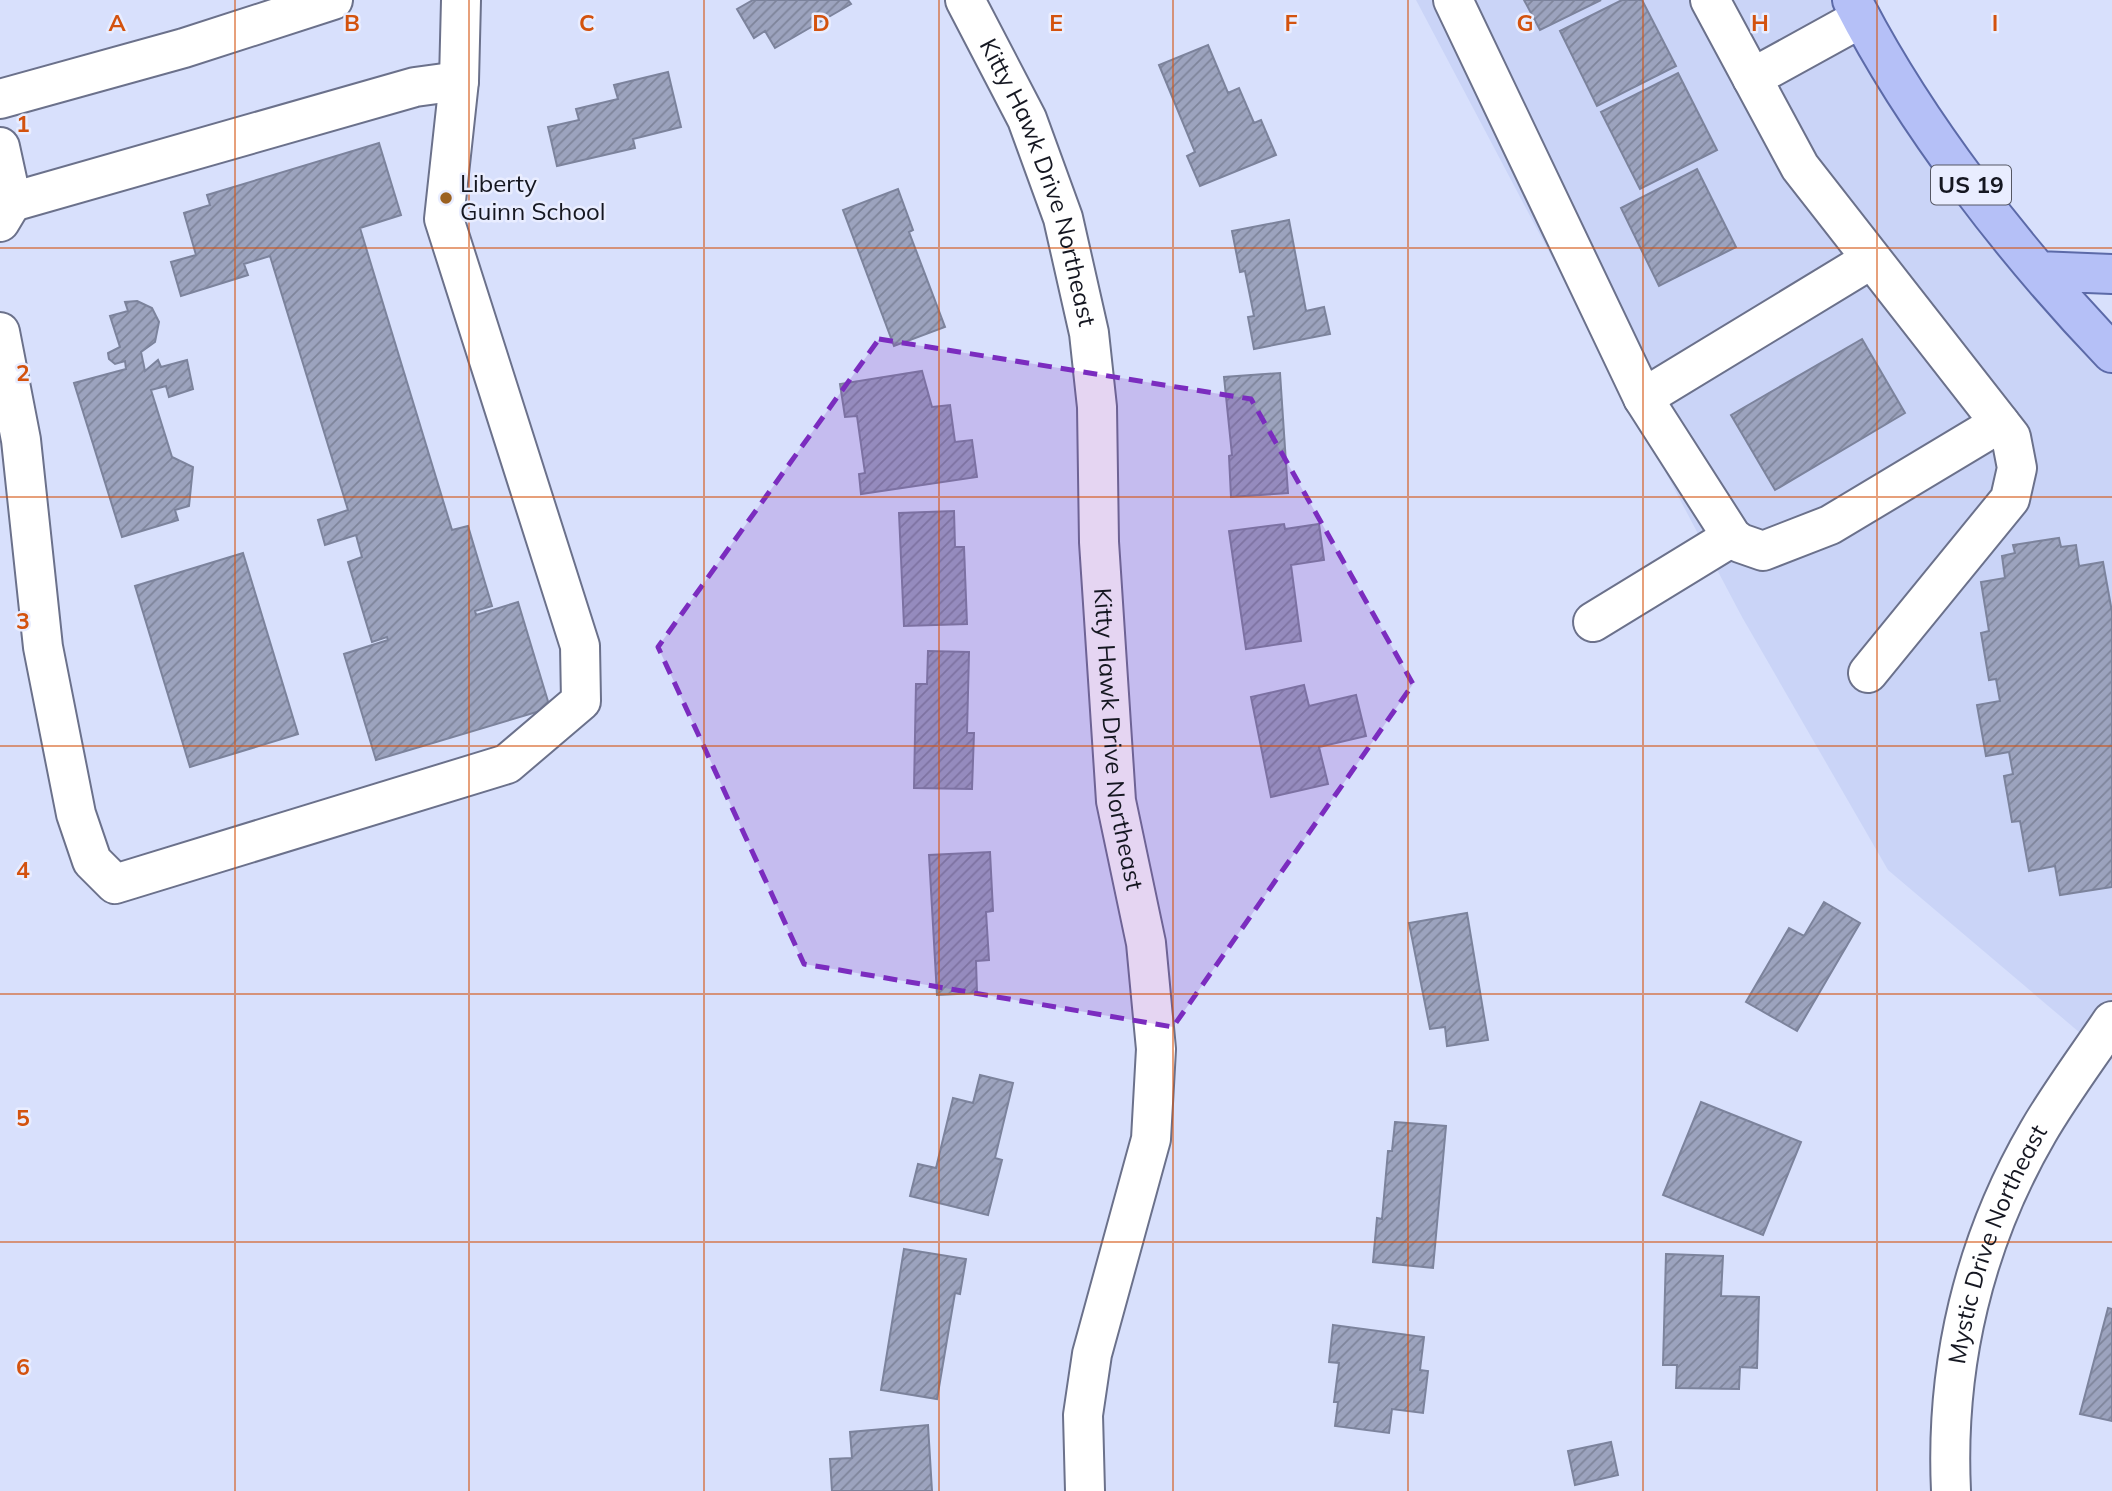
<svg xmlns="http://www.w3.org/2000/svg" width="2112" height="1491" viewBox="0 0 2112 1491" font-family="Mulish,sans-serif">
	<defs>
		<pattern id="building-hatch" width="6" height="6" patternUnits="userSpaceOnUse" patternTransform="scale(1.75)"><rect width="6" height="6" fill="#9ca3be"/><path d="M-1 1l2-2M0 6l6-6M5 7l2-2" fill="none" stroke="#7e849a"/></pattern>
	</defs>
	<rect width="100%" height="100%" fill="#d8e0fc"/>
	<path fill="#cad4f7" d="M1416,0h443l253,360v700l-224,-190 -146,-253z"/>
	<path fill="url(#building-hatch)" stroke="#7c839c" stroke-width="2" d="M753,0h95l3,4 -76,44 -10,-17 -11,7 -17,-29z
		M1524,0h77l-61,30z
		M1622,0h20l34,66 -79,40 -37,-75z
		M1208,45l20,48 11,-5 15,35 7,-3 15,35 -76,31 -13,-30 8,-4 -36,-87z
		M668,72l13,55 -48,12 2,9 -78,18 -9,-39 31,-7 -3,-11 42,-10 -4,-14z
		M1678,73l39,77 -77,39 -39,-77z
		M379,143l22,72 -41,13 92,302 16,-4 24,80 -17,5 1,4 42,-13 32,106 -174,52 -32,-106 44,-14 -1,-3 -15,5 -24,-80 14,-5 -6,-22 -31,10 -7,-25 30,-10 -78,-254 -26,8 4,11 -67,21 -10,-34 25,-7 -12,-42 26,-8 -3,-10z
		M1697,169l39,78 -77,39 -38,-78z
		M898,189l15,41 -4,2 36,95 -51,19 -51,-136z
		M1289,220l17,91 18,-4 6,27 -76,15 -6,-32 6,-1 -9,-45 -5,1 -8,-41z
		M137,301l15,7 7,14 -4,20 -14,10 4,19 13,-11 3,7 26,-7 6,29 -24,8 -3,-11 -15,4 21,67 21,10 -4,39 -14,4 3,10 -56,17 -48,-154 52,-14 -1,-8 -10,3 -6,-5 -1,-6 12,-6 -10,-31 18,-5 -3,-9z
		M1862,339l43,74 -130,77 -44,-75z
		M922,371l10,36 18,-2 5,37 17,-2 5,37 -116,17 -2,-20 6,-1 -8,-57 -12,1 -5,-33z
		M1280,373l8,120 -57,4 -2,-41 3,-1 -8,-78z
		M954,511l1,36h9l3,77 -63,2 -5,-113z
		M1284,524l1,5 34,-5 5,36 -33,5 10,76 -55,8 -17,-118z
		M2059,538l2,9 15,-2 3,21 24,-4 9,50v275l-52,8 -5,-29 -26,5 -9,-50 -8,1 -8,-46 9,-2 -4,-22 -23,4 -9,-51 23,-4 -4,-22 -7,1 -8,-47 8,-2 -8,-49 24,-4 -3,-22 13,-3 -2,-8z
		M243,553l55,181 -108,33 -55,-181z
		M928,651l41,1 -2,81h7l-2,56 -58,-1 2,-104h11z
		M1304,685l5,21 47,-11 10,41 -47,11 9,37 -57,13 -20,-100z
		M990,852l3,59 -7,1 3,48 -13,1 1,32 -40,2 -8,-140z
		M1824,902l36,21 -63,108 -51,-29 43,-74 15,8z
		M1467,913l21,127 -41,6 -2,-19 -15,2 -21,-106z
		M980,1075l33,8 -18,75 7,2 -14,55 -78,-19 8,-32 18,4 17,-70 20,5z
		M1701,1102l100,40 -38,93 -100,-40z
		M1395,1122l51,4 -13,142 -60,-6 4,-44 5,1 6,-68h4z
		M904,1249l62,10 -6,35 -5,-1 -18,106 -56,-9z
		M1666,1254l57,2 -2,40 38,1 -2,71 -17,-1 -1,22 -63,-1 1,-23h-14z
		M2108,1308l4,1v112l-32,-7z
		M1333,1325l91,12 -4,33 8,1 -5,42 -31,-4 -3,24 -54,-7 3,-24h-4l5,-39 -10,-1z
		M928,1425l4,66h-100l-2,-32 22,-1 -2,-26z
		M1611,1442l7,33 -43,10 -7,-34z"/>
	<g fill="none" stroke-linecap="round" stroke-linejoin="round">
		<defs>
			<g id="minor">
				<path id="s1" d="M965,0l62,119 36,99 26,115 8,74 2,135 17,259 30,142 10,106 -5,90 -59,215 -9,61 2,76"/>
				<path d="M1453,0l190,398 89,139 8,6 23,8 67,-26 170,-102"/>
				<path d="M1710,0l90,167 211,270 6,31 -7,31 -142,174"/>
				<path d="M1752,78l109,-60"/>
				<path d="M0,99l184,-51 149,-48"/>
				<path d="M0,147l12,55 -12,20"/>
				<path d="M12,202l403,-115 44,-6"/>
				<path d="M0,332l21,108 22,207 33,167 16,47 23,23 392,-120 74,-63 -1,-55 -136,-427 15,-138 2,-81"/>
				<path d="M1643,398l227,-138"/>
				<path d="M1593,622l139,-85"/>
				<path id="s2" d="M1951,1491c-6,-126 23,-249 87,-359 22,-38 49,-74 74,-111"/>
			</g>
			<path id="major" d="M1852,0c63,124 164,253 260,353
				M2038,271l74,3"/>
		</defs>
		<use href="#minor" stroke="#6b718b" stroke-width="42"/>
		<use href="#major" stroke="#5c6aa8" stroke-width="42"/>
		<use href="#minor" stroke="#fff" stroke-width="38"/>
		<use href="#major" stroke="#b5c0f7" stroke-width="38"/>
	</g>
	<path fill="#7b2cbf" fill-opacity="0.2" stroke="#7b2cbf" stroke-width="5" stroke-dasharray="14 9" stroke-linejoin="round" d="M879,339l372,60 162,285 -240,343 -369,-63 -146,-317z"/>
	<path fill="none" stroke="#d3520e" stroke-width="2" stroke-opacity="0.55" d="M235,0v1491M469,0v1491M704,0v1491M939,0v1491M1173,0v1491M1408,0v1491M1643,0v1491M1877,0v1491M0,248h2112M0,497h2112M0,746h2112M0,994h2112M0,1242h2112"/>
	<circle fill="#9b6121" stroke="#e9edff" stroke-width="2.5" cx="446" cy="198" r="7"/>
	<g text-anchor="middle" stroke-width="5" stroke-linejoin="round" paint-order="stroke">
		<rect fill="#e9edff" stroke="#555764" stroke-width="2" x="1931" y="165.5" width="80" height="39" rx="5"/>
		<g font-size="23" font-weight="bold" fill="#151721">
			<text x="1971" y="193">US 19</text>
		</g>
		<g font-size="24" fill="#151721" stroke="#e9edff">
			<text dy="8" stroke="none"><textPath href="#s1" startOffset="198">Kitty Hawk Drive Northeast</textPath></text>
			<text dy="8" stroke="none"><textPath href="#s1" startOffset="765">Kitty Hawk Drive Northeast</textPath></text>
			<text dy="8" stroke="none"><textPath href="#s2" startOffset="254">Mystic Drive Northeast</textPath></text>
		</g>
		<g font-size="24" fill="#151721" stroke="#e9edff" text-anchor="start">
			<text x="460" y="192">Liberty<tspan x="460" dy="28">Guinn School</tspan></text>
		</g>
	</g>
	<g font-size="23" text-anchor="middle" font-weight="bold" fill="#d3520e" stroke="#e9edff" stroke-width="5" stroke-linejoin="round" paint-order="stroke">
		<text x="117" y="31">A</text>
		<text x="352" y="31">B</text>
		<text x="587" y="31">C</text>
		<text x="821" y="31">D</text>
		<text x="1056" y="31">E</text>
		<text x="1291" y="31">F</text>
		<text x="1525" y="31">G</text>
		<text x="1760" y="31">H</text>
		<text x="1995" y="31">I</text>
		<text x="23" y="132">1</text>
		<text x="23" y="381">2</text>
		<text x="23" y="629">3</text>
		<text x="23" y="878">4</text>
		<text x="23" y="1126">5</text>
		<text x="23" y="1375">6</text>
	</g>
</svg>
